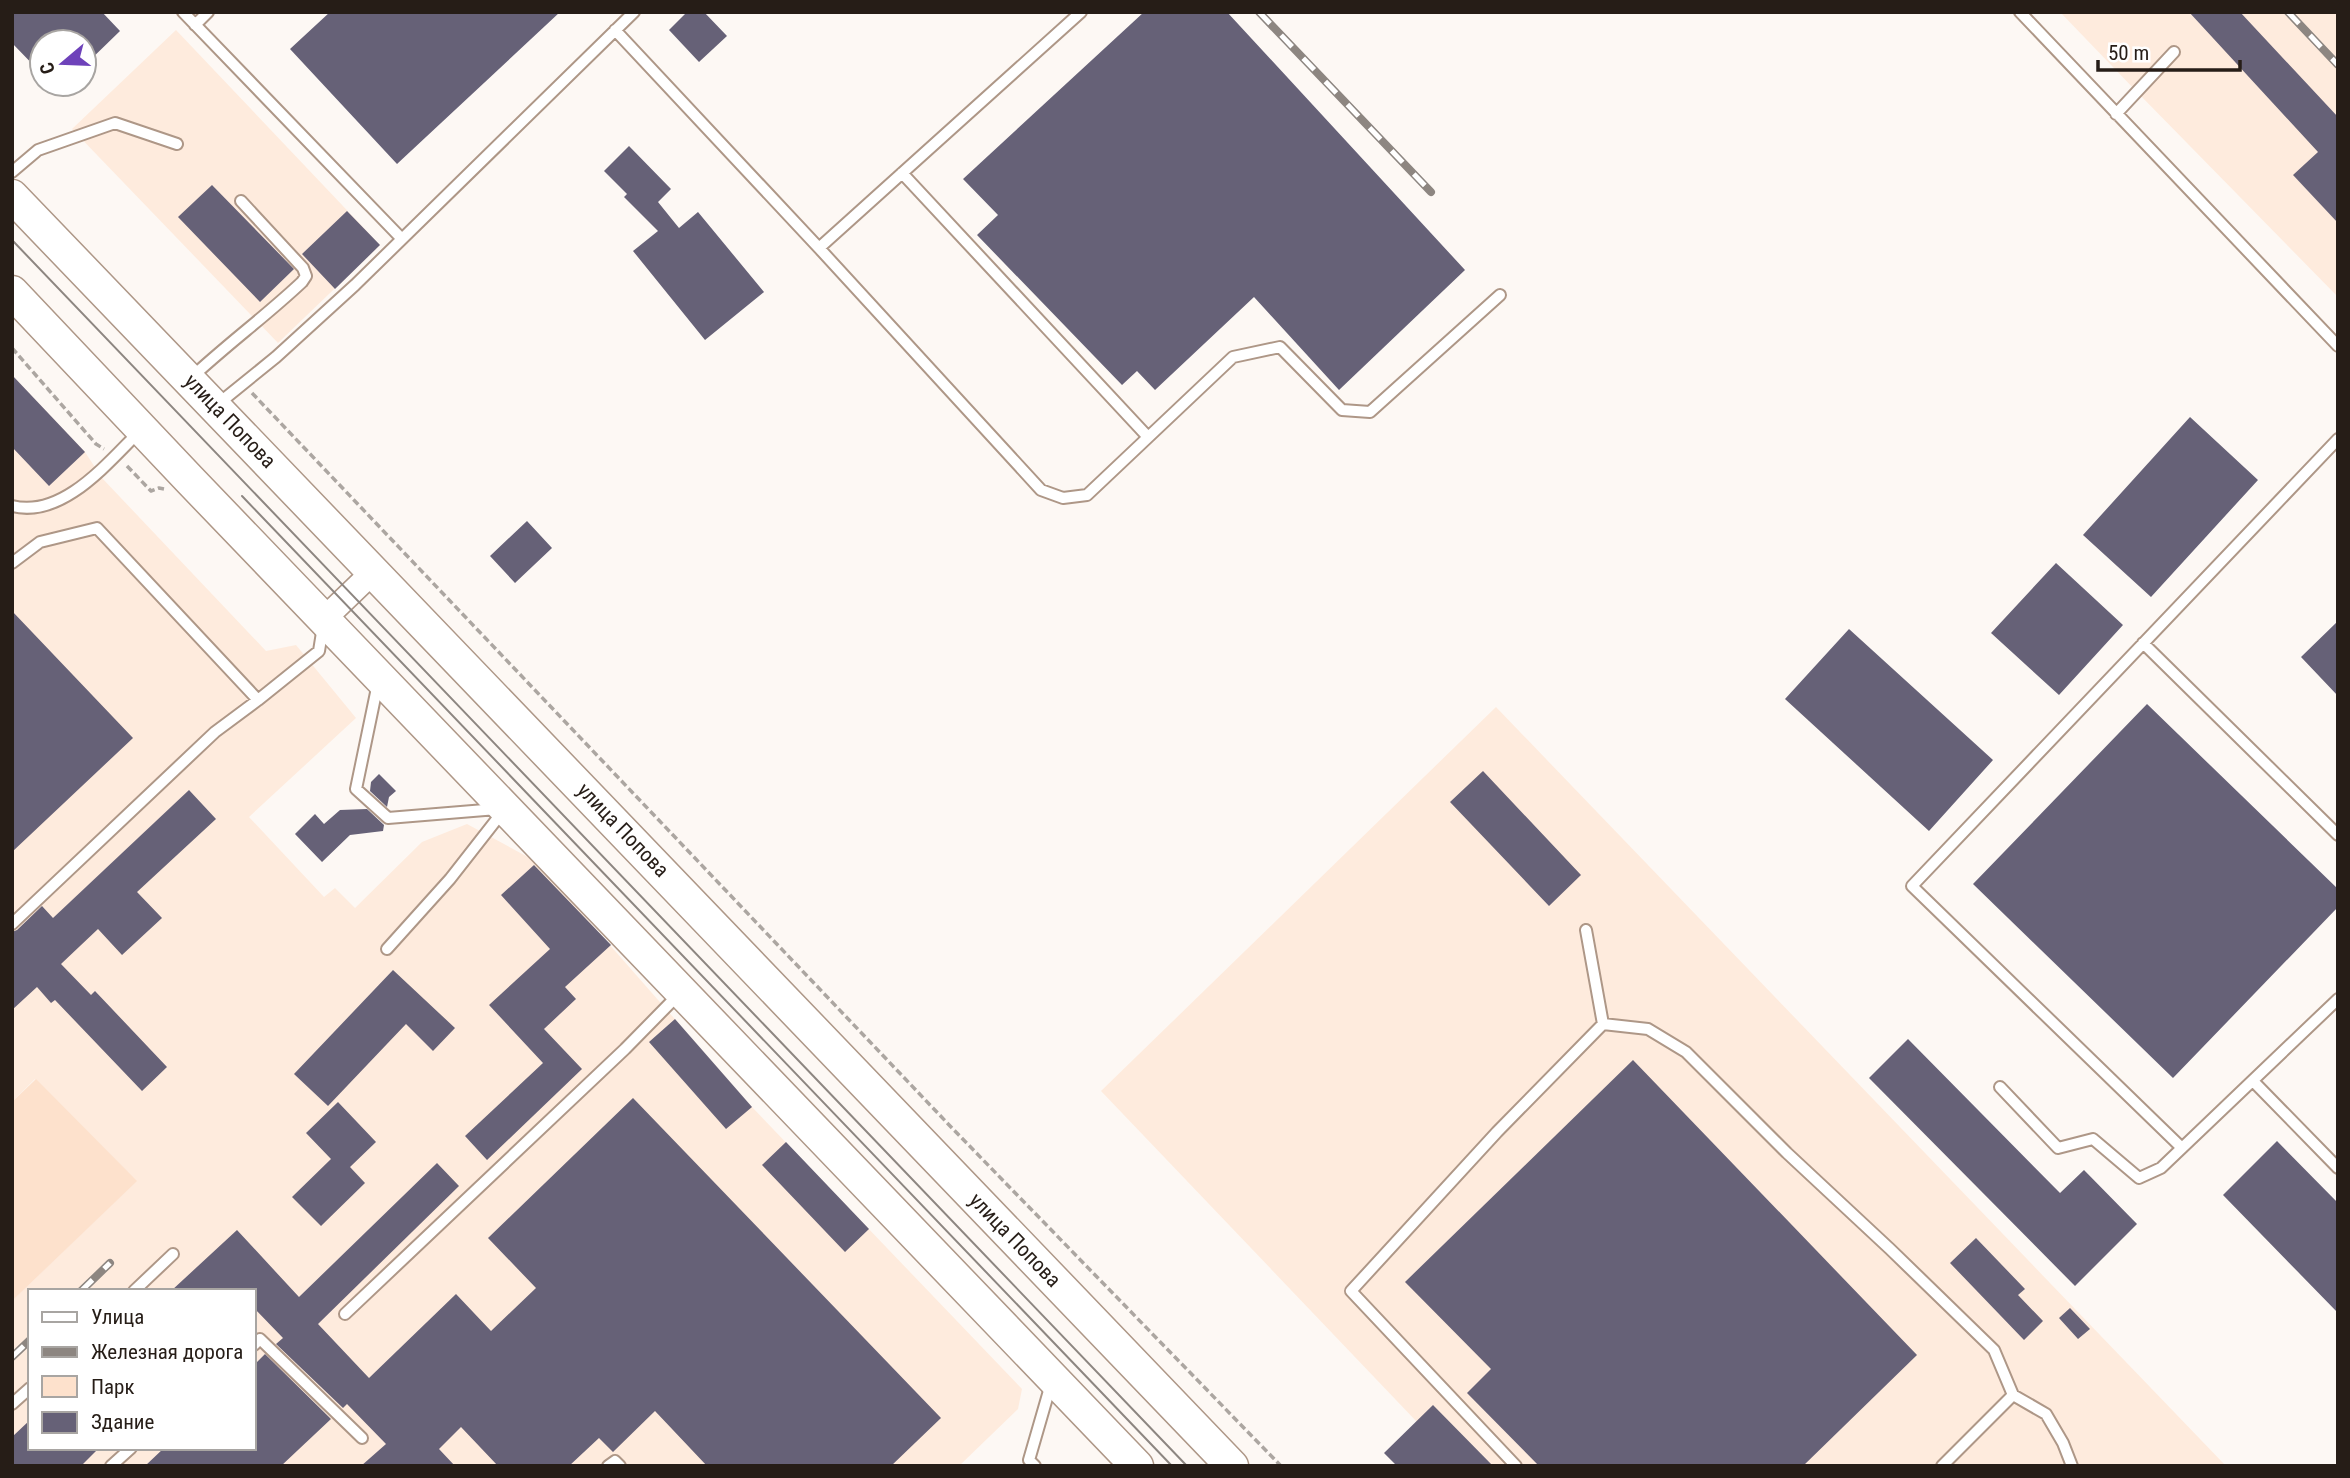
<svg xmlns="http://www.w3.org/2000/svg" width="2350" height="1478" viewBox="0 0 2350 1478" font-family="'Roboto Condensed',sans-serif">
	<rect width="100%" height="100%" fill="#fdf8f4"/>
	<path fill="#feebdd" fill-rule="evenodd" d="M2060,12h278v285l-201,-205z
		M176,30l204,215 -102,98 -206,-214z
		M12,375l73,77 17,26 164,173 30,-6 60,73 -107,99 75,80 11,-9 20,20 67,-66 45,-18 70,38 215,245 270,282 -4,20 -59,57h-947v-165l124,-120 -101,-102 -23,23zM30,1291h224v157h-224z
		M1496,707l730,759h-767l-358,-375z"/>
	<path fill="#fde1cc" d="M36,1079l101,102 -125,120v-199z"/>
	<path fill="#666177" d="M12,12h90l18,19 -36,35v-24h-42v32l-30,-31z
		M330,12h230l-163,152 -107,-115z
		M687,12h17l23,24 -28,26 -30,-32z
		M1144,12h83l238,258 -126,120 -85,-93 -99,93 -18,-19 -15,14 -145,-150 21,-20 -35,-36z
		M2189,12h51l98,105v106l-45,-48 25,-23z
		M629,146l42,43 -13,13 21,26 19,-16 66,80 -59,48 -72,-89 25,-20 -34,-34 3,-3 -23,-23z
		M212,185l82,84 -34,33 -82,-85z
		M347,211l33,34 -45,44 -33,-35z
		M12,375l73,77 -36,34 -37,-39z
		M2190,417l68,63 -107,117 -68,-62z
		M527,521l25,27 -37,35 -25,-27z
		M2056,563l67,62 -64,70 -68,-62z
		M12,611l121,127 -121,114z
		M2338,621v75l-37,-39z
		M1849,629l144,131 -64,71 -144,-132z
		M2147,704l191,185v18l-165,171 -200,-194z
		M1483,771l98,104 -32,31 -99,-104z
		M379,774l17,17 -7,6 -2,10 -17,-16 1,-9z
		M189,790l27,29 -79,73 25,26 -40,37 -24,-26 -37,35 30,31 4,-4 72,76 -25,24 -87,-91 -4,3 -14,-16 -25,23v-78l5,-2 25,-24 11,12z
		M367,809l17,16 -1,6 -33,4 -28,27 -27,-28 20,-20 9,10 16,-14z
		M534,865l77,80 -46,42 11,12 -32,30 38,40 -95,91 -22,-24 78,-73 -54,-58 61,-56 -49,-54z
		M393,970l62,58 -22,23 -27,-27 -78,82 -34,-32z
		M675,1019l77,88 -26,22 -77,-87z
		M1908,1039l152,154 24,-23 53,54 -62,62 -206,-208z
		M1633,1060l284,295 -114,111h-264l-72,-73 24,-24 -86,-87z
		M633,1098l308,320 -50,48h-184l-52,-55 -42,41 -14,-14 -30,28h-71l-37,-39 -22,22 16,17h-94l25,-22 -39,-40 -4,4 -67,-64 7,-6 -29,-30v-17h-83l66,-61 62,67 138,-134 22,23 -141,138 51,54 87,-84 35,37 45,-43 -48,-50z
		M338,1102l38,40 -26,25 15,16 -44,43 -29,-29 39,-38 -25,-26z
		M2277,1141l61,62v110l-115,-118z
		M786,1142l83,87 -24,23 -83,-87z
		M1976,1238l49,51 -7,6 25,26 -19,19 -74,-77z
		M2070,1308l20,21 -12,10 -19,-21z
		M265,1354l66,65 -50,47h-136l19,-18h90v-83z
		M1433,1405l60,61h-96l-13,-13z
		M30,1420v28h69l-18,18h-69v-29z"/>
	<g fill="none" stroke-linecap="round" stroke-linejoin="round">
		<defs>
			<path id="lane" d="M183,12l219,227
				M2020,12l318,334
				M195,25l13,-13
				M615,30l204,218 222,242 22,8 24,-3 146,-138 47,-10 62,63 28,2 130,-117
				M2116,114l58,-62
				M12,172l26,-22 77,-27 62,21
				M902,173l246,264
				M819,248l262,-236
				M190,379c36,-34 76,-63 112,-97l4,-6 -3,-8 -62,-67
				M218,404l58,-47 79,-72 279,-273
				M12,506c51,13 96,-44 128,-75
				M12,563l28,-21 57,-14 161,172
				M2143,643l195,192
				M378,683l-22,106 32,29 109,-9
				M12,924l203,-192 43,-32 61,-49 4,-25
				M1586,930l17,94
				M387,949l63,-70 54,-69
				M2253,1081l85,87
				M2000,1087l58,61 35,-9 46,39 22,-10 177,-169
				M2182,1148l-270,-262 426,-447
				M134,1291l39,-37
				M345,1314l280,-265 54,-55
				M254,1345l6,-6 102,99
				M12,1404l18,-16
				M111,1466l20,-18
				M608,1466l7,-5 5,5
				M1035,1466l-6,-6 22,-76
				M1516,1466l-165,-175 146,-159 106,-108 45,5 38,23 101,101 103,96 104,101 19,45
				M1942,1466l71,-71 33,19 17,29 9,23"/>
			<path id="street" d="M324,619l50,-48"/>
			<path id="secondary" d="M12,196l1220,1270
				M12,292l177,187 948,987"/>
		</defs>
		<use href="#lane" stroke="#ae9787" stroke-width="14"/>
		<use href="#street" stroke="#ae9787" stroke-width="26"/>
		<use href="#secondary" stroke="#ae9787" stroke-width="35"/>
		<path stroke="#aca6a1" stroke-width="3.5" stroke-dasharray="7 3.5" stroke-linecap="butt" d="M12,348l84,96 8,5
			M252,393l700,735 329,338
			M127,466l24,25 8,-3 5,1"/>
		<use href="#lane" stroke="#fff" stroke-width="10"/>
		<use href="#street" stroke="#fff" stroke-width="23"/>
		<use href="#secondary" stroke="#fff" stroke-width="32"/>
		<path stroke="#8d8681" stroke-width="2" d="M12,240l1175,1226
			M242,496l930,970"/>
		<defs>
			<path id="rail" d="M1259,12l172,180
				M2288,12l50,53
				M81,1291l29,-28
				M12,1357l18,-17"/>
		</defs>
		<use href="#rail" stroke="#8d8681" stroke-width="8"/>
		<use href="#rail" stroke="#fff" stroke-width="5" stroke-dasharray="16" stroke-linecap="butt"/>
	</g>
	<g text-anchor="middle" stroke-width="7" stroke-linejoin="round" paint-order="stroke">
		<g font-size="21" fill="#261d17" stroke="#fff">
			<text transform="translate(230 421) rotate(46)" y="7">улица Попова</text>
			<text transform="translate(623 830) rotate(46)" y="7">улица Попова</text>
			<text transform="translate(1015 1240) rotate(46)" y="7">улица Попова</text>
		</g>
	</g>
	<rect width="2350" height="1478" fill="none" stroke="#261d17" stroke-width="28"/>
	<rect x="28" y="1289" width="228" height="161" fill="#ffffff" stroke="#a8a5a2" stroke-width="2"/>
	<rect x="42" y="1312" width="35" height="10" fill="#ffffff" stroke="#a8a5a2" stroke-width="2"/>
	<text x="91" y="1324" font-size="21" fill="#261d17">Улица</text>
	<rect x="42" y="1347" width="35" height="10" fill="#8d8681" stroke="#a8a5a2" stroke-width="2"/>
	<text x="91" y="1359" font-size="21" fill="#261d17">Железная дорога</text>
	<rect x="42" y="1376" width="35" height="21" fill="#fde1cc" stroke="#a8a5a2" stroke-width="2"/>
	<text x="91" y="1394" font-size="21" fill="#261d17">Парк</text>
	<rect x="42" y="1412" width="35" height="21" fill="#666177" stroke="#a8a5a2" stroke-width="2"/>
	<text x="91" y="1429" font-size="21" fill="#261d17">Здание</text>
	<g transform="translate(63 63) rotate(251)"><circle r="33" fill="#ffffff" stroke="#a8a5a2" stroke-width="2"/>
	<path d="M0-5L12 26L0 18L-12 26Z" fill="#6e42ba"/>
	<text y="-10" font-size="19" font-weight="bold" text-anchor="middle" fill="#261d17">С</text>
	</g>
	<path d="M2098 60v10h142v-10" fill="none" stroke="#261d17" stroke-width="3.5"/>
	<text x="2108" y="60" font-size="21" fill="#261d17" stroke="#ffffff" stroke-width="5" paint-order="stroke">50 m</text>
</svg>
